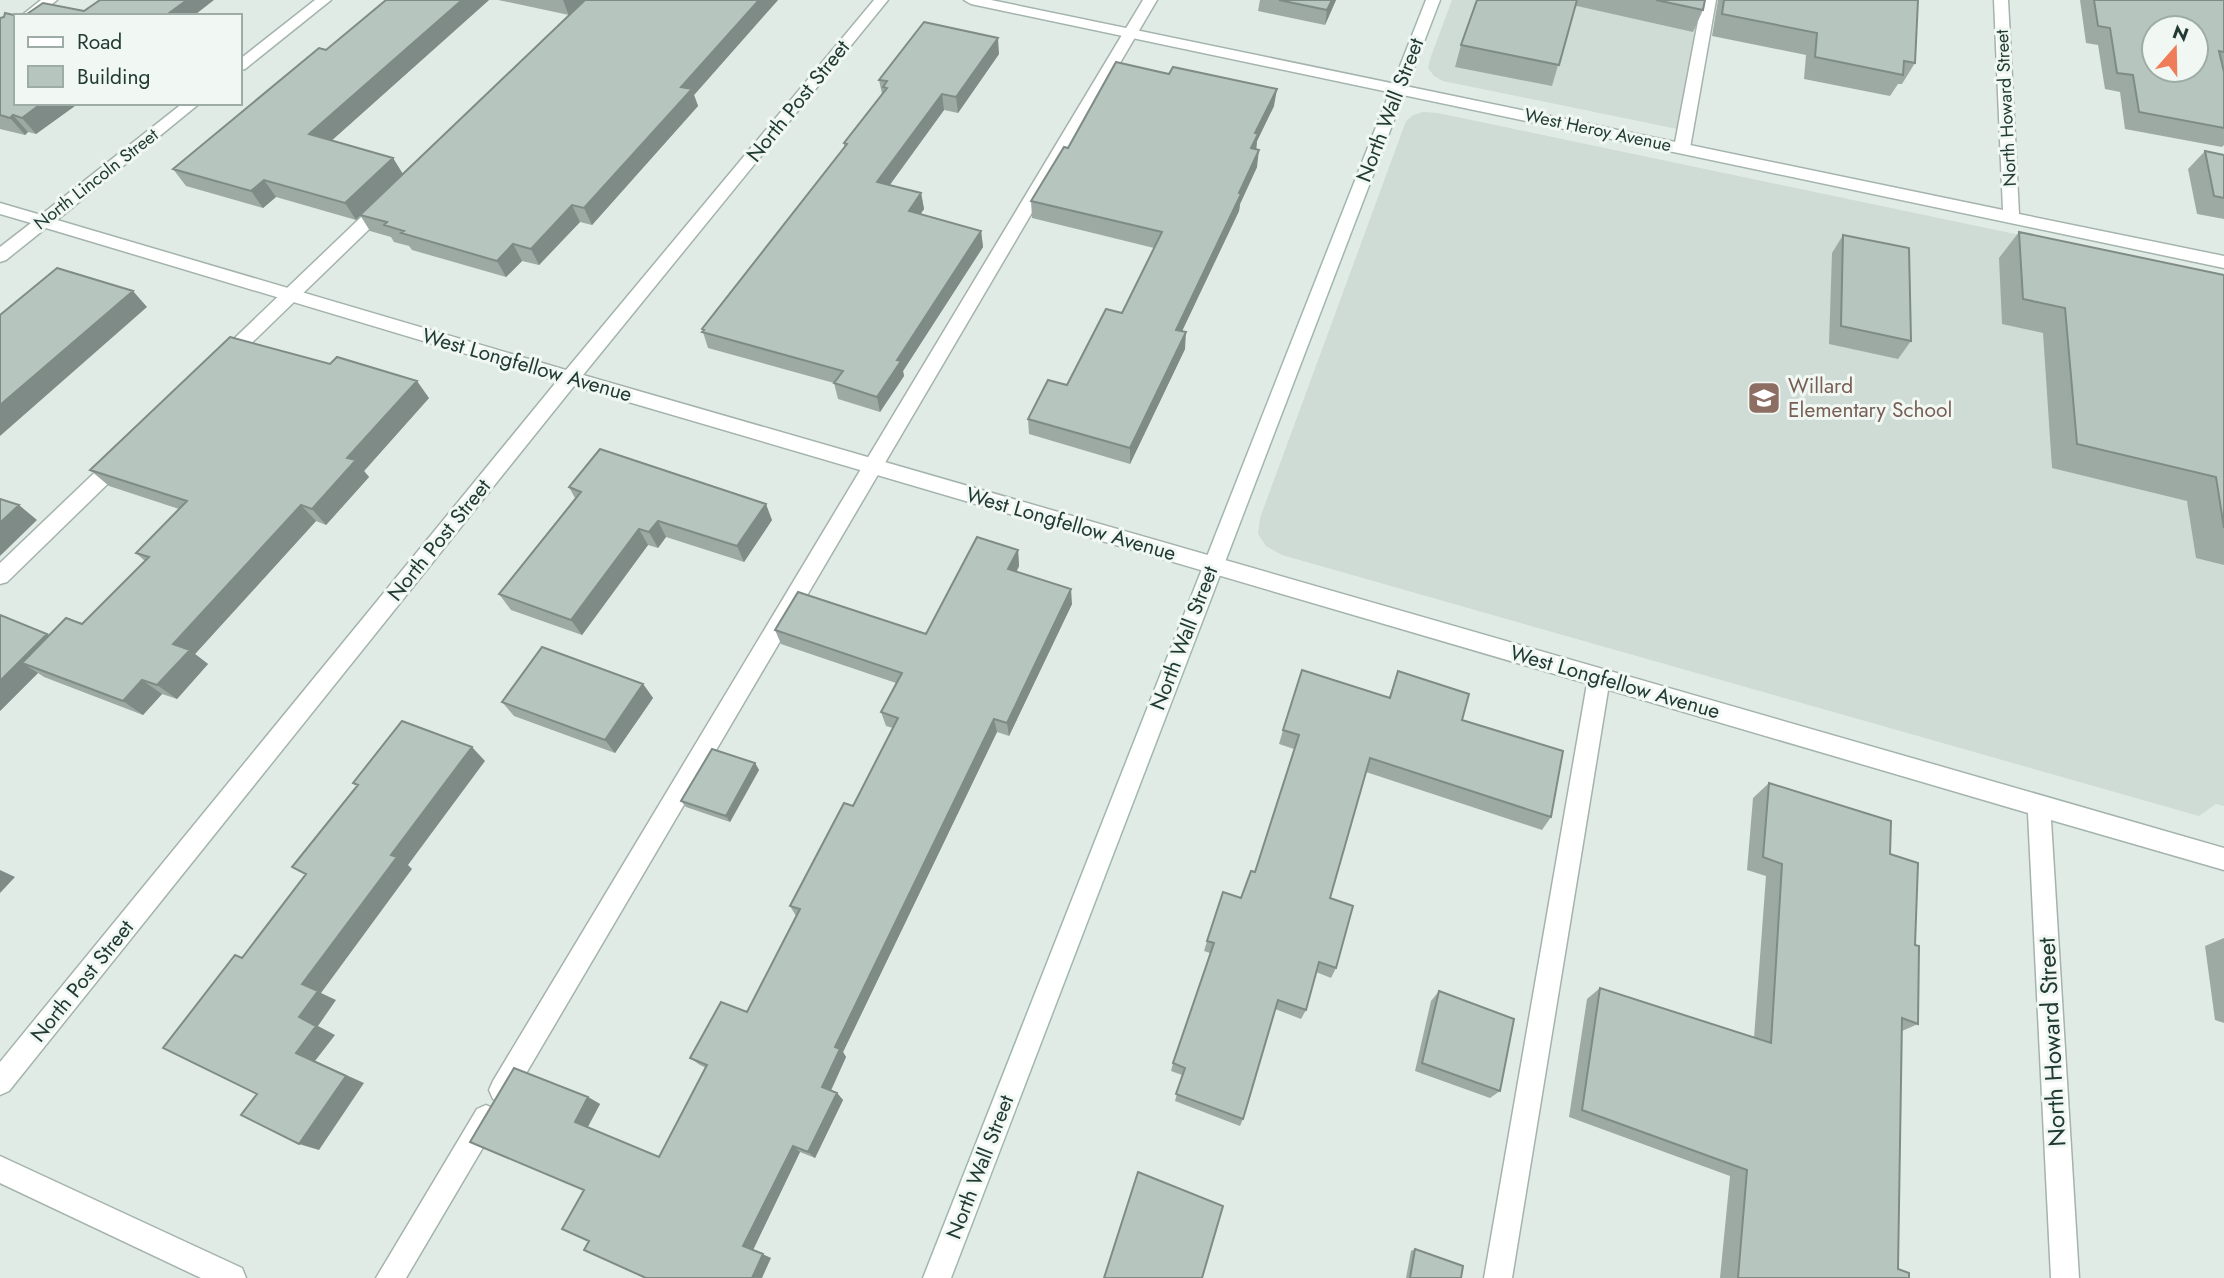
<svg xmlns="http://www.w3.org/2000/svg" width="2224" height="1278" viewBox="0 0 2224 1278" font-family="Jost,sans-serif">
	<rect width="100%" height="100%" fill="#e1ebe6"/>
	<path fill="#cfdbd5" d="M1452,0h258l-23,131 -244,-50 -9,-5 -6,-8 2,-9z
		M1423,112l15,1 786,165v528l-8,-2 -17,12 -917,-261 -16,-9 -8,-12 2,-16 146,-397 7,-6z"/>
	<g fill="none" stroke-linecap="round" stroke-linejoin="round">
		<defs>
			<path id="lane" d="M41,0h16l-20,16h-16z
				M1143,0h14l-646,1099 -9,4 -9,-4 -4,-9 4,-9z
				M1702,0h14l-26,148 -8,5 -8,-5z
				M386,198l6,1 2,4 -2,4 -163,158h-12l-3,-5 3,-5 163,-156z
				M119,454l7,2 3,5 -3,5 -119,116 -7,2v-21l112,-107z
				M1599,669l8,2 3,7 -98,600h-28l104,-600 3,-7z
				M486,1105l9,4 4,9 -4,9 -89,151h-30l101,-169z"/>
			<path id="street" d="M315,0h16l-86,69 -5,1v-11z
				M874,0h14l-305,375 1641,473v22l-173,-50 28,458h-28l-23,-465 -1454,-427 -565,705 -9,4v-33l557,-681 -511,-153 -40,32 -6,2v-15l31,-24 -31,-9v-11l41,12 142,-112h17l-143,117 509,150z
				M964,0h27l1012,210 -9,-210h14l11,214 205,42v12l-1253,-264z
				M0,1156l242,112 4,10h-45l-201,-95z"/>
			<path id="secondary" d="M1426,0h14l-489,1278h-28z"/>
		</defs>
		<use href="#lane" stroke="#a4b3ad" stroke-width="3"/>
		<use href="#street" stroke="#a4b3ad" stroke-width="3"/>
		<use href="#secondary" stroke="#9fb7ae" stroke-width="3"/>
		<use href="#lane" fill="#fff" fill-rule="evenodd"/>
		<use href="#street" fill="#fff" fill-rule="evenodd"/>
		<use href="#secondary" fill="#fff" fill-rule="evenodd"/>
	</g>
	<path fill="#9daaa4" d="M489,0l-157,140 61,18 9,16 167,-159 -71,-15h280l-84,95 4,11 -106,119 -12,-3 -41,43 -17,-4 -16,16 -94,-27 -3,-4 -15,-4 -3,-5 -21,-6 -10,-16 -4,5 -80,-23 -13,11 -77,-22 -13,-17 153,-119z
		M1260,0h76l-11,25 -67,-14z
		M1477,0h228l-2,10 -10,22 -116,-26 -2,1 -23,79 -97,-19 6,-22z
		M1718,0h200l-3,63 -13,21h-4l-8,12 -86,-17 2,-24 -94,-19z
		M2080,0h144v145l-2,2 -97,-18 -5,-37 -15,-3 -7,-44 -12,-2z
		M0,18l16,85h63l-43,31 -8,-2 -3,3 -25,-6z
		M999,54l-41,59 -14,-3 -54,75 31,8 3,16 -4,5 61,17 2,16 -80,124 1,5 -24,36 -42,-13 -4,-16 -126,-35 -6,-19 142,-181v-5l38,-49 -3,-14z
		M1274,106l-17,35 -1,8 1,18 -17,37 -1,7 -57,120 3,18 -55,115 -101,-30 -1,-15 39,-34 55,-72 32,-65 -122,-30 -1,-17 37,-53z
		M2205,151l19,4v64l-27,-5 -9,-45z
		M2019,232l205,43v290l-28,-7 -9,-57 -135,-33 -9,-135 -41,-9 -3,-66z
		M1843,235l68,106 -13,18 -69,-15 3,-91z
		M429,398l-65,73 5,6 -43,48 -10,-4 -121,133 13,10 -31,35 -15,-5 -19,21 -99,-38 -6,-4 -38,38v-96l49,20 33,-11 63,-63 -9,-8 43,-44 -70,-23 -19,-16z
		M569,487l203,33 -28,42 -78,-25 -8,11 -10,-3 -66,90 -71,-25 -12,-16 76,-96z
		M1018,550l1,16 -2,5 55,33 -63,132 -12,-4 -154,320 3,5 -15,34 6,2 6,7 -28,58 -15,-6 -47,98 18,8 -182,-17 -5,-51 4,-93 12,7 -12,23 71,30 47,-89 -6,-3 -10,-7 57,-46 49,-96 -6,-10 63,-100 40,-78 -7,-2 -5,-14 15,-29 -115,-39 -6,-14 151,4z
		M1398,671l64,49 89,97 -9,13 -176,-58 -36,126 6,70 -5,10 -15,-6 -10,38 -5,9 -26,-10 -32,110 -3,7 -65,-25 7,-26 -11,-4 2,-8 37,-110 -6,-2 3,-10 34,-43 14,-26 39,-123 -15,-5 4,-14 106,-33z
		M643,684l10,14 -38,55 -101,-37 -12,-14z
		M755,763l4,7 -29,52 -44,-15 -5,-6z
		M1769,783l121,71 25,91 3,79 -16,7 -4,238 11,9h-189l10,-102 -161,-59 18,-118 13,-11 154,50 12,-162 -19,-6 6,-72z
		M2224,938v85l-9,-3 -10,-74z
		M1439,991l61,100 -10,7 -75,-27 16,-70z
		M1415,1249l46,29h-55l5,-27z"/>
	<path fill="#7f8b86" d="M183,0h31l-18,14 1,2h-32z
		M462,0h27l-169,151 -11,-17z
		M563,0h22l-16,16z
		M759,0h19l-84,95 4,11 -106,119 -8,-17 97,-121z
		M1332,0h4l-11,25 2,-15z
		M998,38l1,16 -41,59 -2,-16z
		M1277,89l-3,17 -17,35 -1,10 -5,-3 4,-15z
		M942,94l2,16 -64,88 -3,-16z
		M42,103h37l-43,31 -14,-16z
		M13,115l15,17 -3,3 -15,-17z
		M1259,150l-2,17 -17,37 -1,7 -64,135 1,-16z
		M393,158l10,16 -47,46 -11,-17z
		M264,180l12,17 -13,11 -12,-17z
		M921,193l3,16 -12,18 -3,-16z
		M572,205l8,17 -41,43 -8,-16z
		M981,231l2,16 -80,124 1,5 -24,36 -3,-15 20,-37z
		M513,244l9,17 -16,16 -9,-16z
		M133,291l14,16 -147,129v-31z
		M1186,332l-1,17 -55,115v-16z
		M417,381l12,17 -65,73 5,6 -43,48 -14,-16 35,-51z
		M766,504l6,16 -28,42 -7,-16z
		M19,505l18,15 -37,36v-33z
		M301,505l15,16 -121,133 13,10 -31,35 -20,-14 16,-41z
		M658,521l8,16 -8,11 -9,-16z
		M639,529l9,16 -66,90 -11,-15z
		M1018,550l1,16 -9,18 -2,-15z
		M1071,589l1,15 -63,132 -2,-13z
		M47,634l18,12 -43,17 16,10 -38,38v-30z
		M142,680l20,14 -19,21 -20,-14z
		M643,684l10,14 -38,55 -10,-13z
		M994,719l3,13 -154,320 3,5 -17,37 -7,-7 13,-40z
		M472,747l13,14 -77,104 4,4 -91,124 15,7 -18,26 17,9 -20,26 49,22 -45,67 -20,-6 -3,-91 6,-69 89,-129z
		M755,763l4,7 -29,52 -4,-6z
		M0,870l15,7 -15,16z
		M837,1093l6,7 -28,58 -7,-6z
		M588,1097l12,7 -13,24 -12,-6z
		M793,1146l7,6 -47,98 18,8 -9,20h-10l-9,-32z"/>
	<path fill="#b6c6bf" stroke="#7f8b86" stroke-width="2" fill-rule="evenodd" d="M100,0h87l-22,16h-141l19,-13 41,8z
		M386,0h76l-153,134 84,24 -48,45 -81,-23 -13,11 -78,-22 146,-121 7,2z
		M585,0h174l-78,87 11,2 -108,119 -12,-3 -41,44 -18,-5 -16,17 -96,-28 3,-2 -20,-6 3,-3 -27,-7z
		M1279,0h53l-5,10z
		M1477,0h100l-18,65 -98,-20z
		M1656,0h49l-2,10z
		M1724,0h194l-3,63 -11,-2 -1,14 -88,-18 2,-24 -95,-19z
		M2094,0h130v52l-5,-1 5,21v56l-85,-16 -6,-37 -16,-2 -7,-45 -12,-2zM2154,28h42v42h-42z
		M5,13l13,3h-2v87h26l-20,15 -9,-3 -3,3 -10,-3v-97l4,-1z
		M924,22l74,16 -42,59 -14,-3 -65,88 44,11 -12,18 72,20 -84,129 4,1 -24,36 -43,-14 9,-12 -141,-39 2,-2 -2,-1 145,-185 -3,-1 43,-55 -4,-1 4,-6 -8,-1z
		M1116,62l53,12 4,-7 104,22 -22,44 3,1 -7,14 8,2 -20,43 2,1 -65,136 10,2 -56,116 -102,-29 20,-39 19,5 39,-76 16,4 40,-81 -131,-31 33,-54 4,1z
		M2205,151l19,4v43l-10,-2z
		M2019,232l205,43v253l-8,-51 -139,-33 -12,-136 -42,-9z
		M1843,235l66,13 2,93 -70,-15z
		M57,268l76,23 -133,114v-90z
		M230,337l100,27 7,-7 80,24 -70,77 9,2 -44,49 -11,-4 -128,139 17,6 -33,35 -15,-5 -19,21 -101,-38 44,-45 16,6 67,-67 -13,-4 51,-52 -97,-31z
		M600,449l166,55 -29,42 -79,-25 -9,11 -10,-3 -68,91 -72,-26 82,-102 -12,-5z
		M0,499l19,6 -19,18z
		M977,537l41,13 -10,19 63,20 -64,134 -13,-4 -159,328 5,2 -18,38 15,6 -29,59 -15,-6 -50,100 20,8 -11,24h-106l-62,-28 5,-9 -27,-12 22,-39 -114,-48 44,-74 74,29 -13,25 84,35 48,-92 -17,-7 31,-56 26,10 53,-103 -10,-3 54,-103 9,3 45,-88 -17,-6 21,-39 -127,-43 23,-38 128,42z
		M0,615l47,19 -47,47z
		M542,647l101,37 -38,56 -103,-38z
		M1302,670l88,28 8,-27 71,23 -7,26 101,31 -12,66 -181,-59 -40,140 23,8 -17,62 -17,-6 -13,48 -28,-10 -35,119 -67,-25 9,-26 -12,-5 41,-120 -7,-2 16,-49 18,6 10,-27 4,1 44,-137 -16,-5z
		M402,721l70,26 -81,108 6,2 -95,127 16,7 -19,26 17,9 -20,27 50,23 -47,68 -58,-29 16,-21 -94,-46 72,-93 7,3 64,-84 -14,-7 66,-82 -5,-2z
		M712,749l43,14 -29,53 -45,-15z
		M1769,783l122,38 -1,33 28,9 -3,82 4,1 -1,78 -16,-6 -4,251 11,4v5h-171l9,-108 -165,-60 18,-122 171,55 11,-179 -19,-7z
		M1439,991l75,28 -14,72 -78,-28z
		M1138,1172l85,34 -21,72h-98z
		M1415,1249l48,17 -2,12h-51z"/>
	<defs>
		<symbol id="school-square" viewBox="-11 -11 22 22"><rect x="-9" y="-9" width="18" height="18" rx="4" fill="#8d6e63" stroke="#f1f8f4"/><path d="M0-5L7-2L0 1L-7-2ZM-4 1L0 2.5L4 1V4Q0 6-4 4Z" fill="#fff"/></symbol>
	</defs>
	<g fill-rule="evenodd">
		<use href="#school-square" x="1745" y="379" width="38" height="38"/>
	</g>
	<g text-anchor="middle" stroke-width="6" stroke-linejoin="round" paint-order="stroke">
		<g font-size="18" fill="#213b34" stroke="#f1f8f4">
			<text transform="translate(2006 108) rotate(-93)" y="6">North Howard Street</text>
			<text transform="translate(1598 130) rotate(12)" y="6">West Heroy Avenue</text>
			<text transform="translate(96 179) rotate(-38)" y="6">North Lincoln Street</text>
		</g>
		<g font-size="21" fill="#213b34" stroke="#f1f8f4">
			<text transform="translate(798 101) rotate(-51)" y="7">North Post Street</text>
			<text transform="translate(1390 110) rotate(-69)" y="7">North Wall Street</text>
			<text transform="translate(527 365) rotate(16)" y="7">West Longfellow Avenue</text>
			<text transform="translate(1071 524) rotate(16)" y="7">West Longfellow Avenue</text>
			<text transform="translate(439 540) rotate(-51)" y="7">North Post Street</text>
			<text transform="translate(1184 638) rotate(-69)" y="7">North Wall Street</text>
			<text transform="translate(1615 682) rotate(16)" y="7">West Longfellow Avenue</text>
			<text transform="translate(82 981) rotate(-51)" y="7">North Post Street</text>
			<text transform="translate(980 1167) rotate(-69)" y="7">North Wall Street</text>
		</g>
		<g font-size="21" fill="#785e54" stroke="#f1f8f4" text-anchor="start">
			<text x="1788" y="393">Willard<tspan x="1788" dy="24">Elementary School</tspan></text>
		</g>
		<g font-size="24" fill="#213b34" stroke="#f1f8f4">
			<text transform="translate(2052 1042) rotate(-93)" y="8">North Howard Street</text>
		</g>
	</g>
	<rect x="14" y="14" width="228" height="91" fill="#f1f8f4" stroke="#9eaca7" stroke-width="2"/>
	<rect x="28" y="37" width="35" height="10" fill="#ffffff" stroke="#9eaca7" stroke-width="2"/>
	<text x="77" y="49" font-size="21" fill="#213b34">Road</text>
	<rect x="28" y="66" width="35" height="21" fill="#b6c6bf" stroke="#9eaca7" stroke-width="2"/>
	<text x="77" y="84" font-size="21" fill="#213b34">Building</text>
	<g transform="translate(2175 49) rotate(20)"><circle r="33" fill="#f1f8f4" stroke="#9eaca7" stroke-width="2"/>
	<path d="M0-5L12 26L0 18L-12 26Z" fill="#f07d5a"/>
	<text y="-10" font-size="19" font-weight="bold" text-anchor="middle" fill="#213b34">N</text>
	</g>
</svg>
